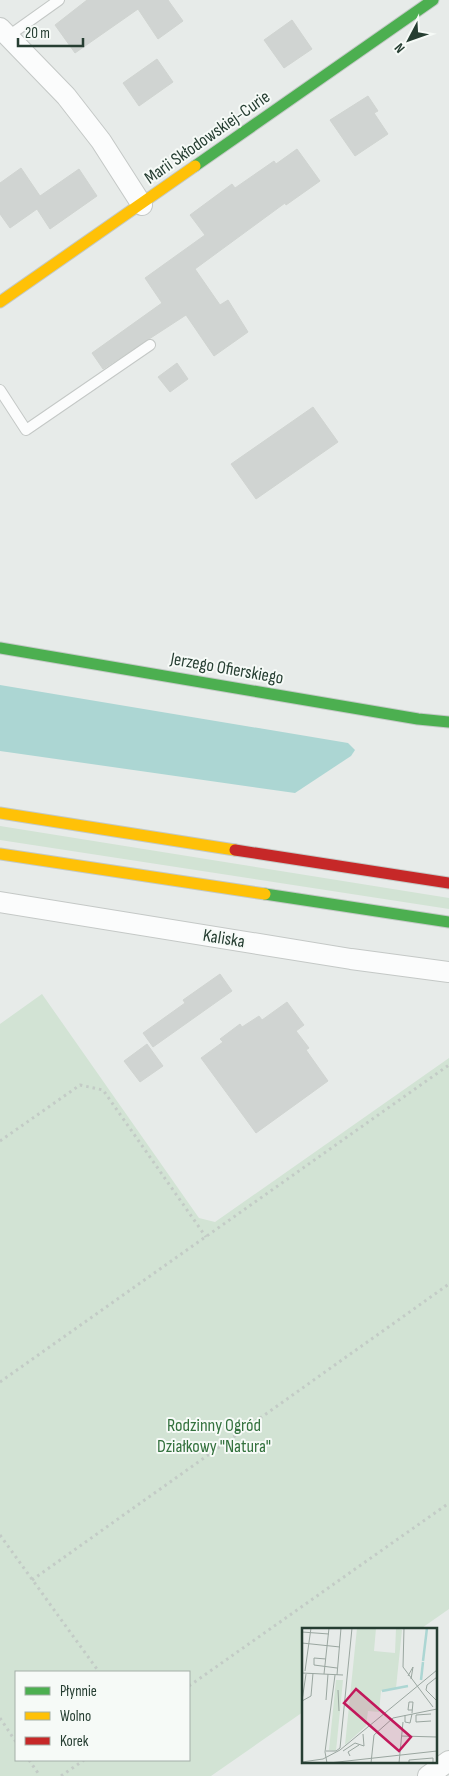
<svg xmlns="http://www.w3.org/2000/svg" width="449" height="1776" viewBox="0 0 449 1776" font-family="'Sofia Sans Condensed',sans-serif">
	<rect width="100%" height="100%" fill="#e7ebe9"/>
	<path fill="#d2e3d4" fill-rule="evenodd" d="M0,826l449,72v11l-449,-69z
		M42,994l157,224 16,4 234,-164v551l-30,21h-116v82l-92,64h-211v-752zM16,1672h173v88h-173z"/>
	<path fill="#acd6d3" d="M0,685l348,58 7,7 -4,6 -56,37 -295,-42z"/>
	<path fill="#d0d4d2" stroke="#d0d4d1" d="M87,0h81l15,21 -25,18 -20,-30 -63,44 -20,-28z
		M292,20l20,29 -28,19 -20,-28z
		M157,59l16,23 -34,24 -16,-23z
		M368,96l10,15 -4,2 14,21 -33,22 -25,-36z
		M297,149l23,32 -34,24 -1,-2 -90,66 25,36 8,-5 20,32 -34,24 -28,-41 -83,54 -11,-16 70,-50 -17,-25 60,-43 -15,-20 42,-31 3,4 39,-27 2,3z
		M21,168l19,28 39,-27 18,27 -47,33 -13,-20 -27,19 -10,-14v-31z
		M177,363l11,16 -18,13 -12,-15z
		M313,407l25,35 -82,57 -25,-35z
		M220,974l12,17 -79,56 -10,-14 42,-30 -2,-3z
		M287,1002l17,23 -8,6 13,17 -3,2 22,31 -72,52 -55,-75 22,-16 -3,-3 20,-15 2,3 17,-11 3,4z
		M147,1044l16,22 -23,16 -16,-21z"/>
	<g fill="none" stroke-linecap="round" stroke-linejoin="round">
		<defs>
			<path id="lane" d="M7,37l52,-37
				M0,390l26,40 124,-85"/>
			<path id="street" d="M0,28l66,68 35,45 41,64
				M0,902l351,57 98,13
				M428,1776l21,-15"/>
			<path id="fast" d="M195,166l238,-166
				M0,648l418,71 31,3
				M265,894l184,28"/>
			<path id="slow" d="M0,302l195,-136
				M0,813l235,37
				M0,854l265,40"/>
			<path id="jam" d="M235,850l214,33"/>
		</defs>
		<use href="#lane" stroke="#c4c8c6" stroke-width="12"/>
		<use href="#street" stroke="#c4c8c6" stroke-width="22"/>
		<use href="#fast" stroke="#c3c9c6" stroke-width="13"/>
		<use href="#slow" stroke="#c3c9c6" stroke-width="13"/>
		<use href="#jam" stroke="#c3c9c6" stroke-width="13"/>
		<path stroke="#c3cbc6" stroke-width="3" stroke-dasharray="2.5 4" stroke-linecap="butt" d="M0,1141l80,-56 23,5 103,147
			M0,1382l449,-317
			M0,1535l99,137
			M32,1580l417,-296
			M189,1686l260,-183
			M0,1718l16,24
			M29,1760l11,16
			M61,1776l23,-16"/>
		<use href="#lane" stroke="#fbfcfc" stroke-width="10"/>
		<use href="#street" stroke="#fbfcfc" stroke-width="20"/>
		<use href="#fast" stroke="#4caf50" stroke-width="11"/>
		<use href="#slow" stroke="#ffc107" stroke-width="11"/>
		<use href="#jam" stroke="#c62828" stroke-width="11"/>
	</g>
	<g text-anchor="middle" stroke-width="4" stroke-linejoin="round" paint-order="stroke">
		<g font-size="18" fill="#263e32" stroke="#f6faf7">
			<text transform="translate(207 137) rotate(-35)" y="6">Marii Skłodowskiej-Curie</text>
			<text transform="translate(227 668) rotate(10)" y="6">Jerzego Ofierskiego</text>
			<text transform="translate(224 938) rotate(9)" y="6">Kaliska</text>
		</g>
		<g font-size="18" fill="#33713d" stroke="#f6faf7">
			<text x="214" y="1431">Rodzinny Ogród<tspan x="214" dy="21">Działkowy "Natura"</tspan></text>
		</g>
	</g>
	<g transform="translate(302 1628)">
		<rect width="135" height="135" fill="#e7ebe9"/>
		<path d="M55,0h19l-2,23 21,2 1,-25 6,2 -6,58 -15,3 -2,21 -11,-1 -2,15 -21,19zM34,52h7l-7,71 -7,-1z" fill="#d2e3d4"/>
		<path fill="none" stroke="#acd6d3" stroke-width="2.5" d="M121,33l4,-33M119,52l2,-18M80,63l26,-5"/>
		<path fill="none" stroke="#9aa6a0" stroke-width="1" d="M102,0l-1,39 30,40M0,4l27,2M0,15l38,4M24,31l-12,-1v7l23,3M3,43l6,-43M0,45l41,2M22,46l5,-46M35,47l4,-47M106,48l5,-9 -2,12M135,49l-10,8 -1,5 11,11M36,62l1,21M24,72l2,-26M0,73l9,-5 2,-23M0,73l4,-27M110,82h-4l1,-8h4l-1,11M103,87v7l5,1 2,-9M114,87v7l15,-1M114,87l15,-1M99,108l36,1M24,123h10l4,-3 12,-120M41,123l12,-8 9,3 -1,-12M48,128l-2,-4 11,-7M0,134l21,-3 17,-9 97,-80M25,135l-2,-11 10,-77M27,135l108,-12M69,135l3,-28 19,-17 44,-9M97,135l4,-41M107,135v-3l24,-2v5"/>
		<path fill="#c2185b" fill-opacity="0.15" stroke="#c2185b" stroke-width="2.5" d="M54,61l55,48 -12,14 -55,-48z"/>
		<rect width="135" height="135" fill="none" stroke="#263e32" stroke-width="2.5"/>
	</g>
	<rect x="15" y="1671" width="175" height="90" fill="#f6faf7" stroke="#a3afa8"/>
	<rect x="25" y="1687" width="25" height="8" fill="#4caf50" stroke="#a3afa8"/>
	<text x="60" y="1696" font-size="15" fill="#263e32">Płynnie</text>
	<rect x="25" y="1712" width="25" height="8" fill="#ffc107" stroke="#a3afa8"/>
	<text x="60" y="1721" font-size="15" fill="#263e32">Wolno</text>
	<rect x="25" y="1737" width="25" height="8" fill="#c62828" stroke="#a3afa8"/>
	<text x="60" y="1746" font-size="15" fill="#263e32">Korek</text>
	<g transform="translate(409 40) rotate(229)" stroke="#f6faf7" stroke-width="4" paint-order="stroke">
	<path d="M0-4L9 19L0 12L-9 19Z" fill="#263e32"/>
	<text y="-8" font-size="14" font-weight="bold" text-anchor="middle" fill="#263e32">N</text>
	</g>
	<path d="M18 38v8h65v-8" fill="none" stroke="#263e32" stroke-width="2.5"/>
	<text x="25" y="38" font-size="15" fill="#263e32" stroke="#f6faf7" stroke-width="4" paint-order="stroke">20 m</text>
</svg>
